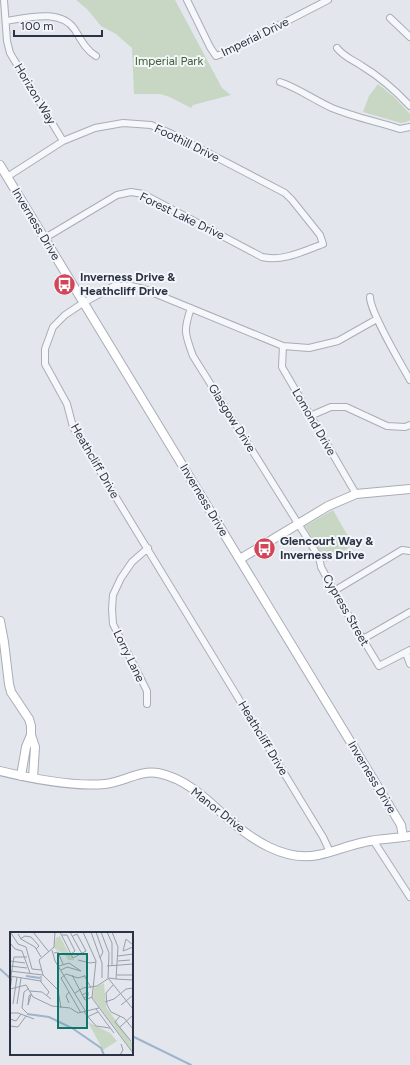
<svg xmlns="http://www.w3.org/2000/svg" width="410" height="1065" viewBox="0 0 410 1065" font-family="Figtree,sans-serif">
	<rect width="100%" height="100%" fill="#e3e6ec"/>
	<path fill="#c8d6c4" d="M76,0h99l47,88 9,7 -38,10 -2,3 -21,-11 -10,-3h-26l-2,-46 -16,-14 -15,-8 -14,-17z
		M378,84l16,13 16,17v6l-4,2 -5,1 -38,-11 6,-16z
		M333,510l20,35 -27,17 -21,-36z"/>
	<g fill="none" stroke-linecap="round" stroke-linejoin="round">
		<path stroke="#9eb3cc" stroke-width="2" d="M0,969l11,10
			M132,1036l59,29"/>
		<defs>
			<path id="street" d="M4,0l3,41 3,12 53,88
				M187,0l23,47 6,9 9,-3 103,-53
				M390,18l20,19
				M6,21c21,-3 55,-13 69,9 6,10 11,20 21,26
				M337,48c7,9 16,12 25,18 18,11 34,25 48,40
				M280,82c18,6 34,18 52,26 22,9 46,14 68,21l10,-2
				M7,177l56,-36 32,-13 28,-5 28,2 21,9 113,59 7,7 28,35 3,9c-19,7 -41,18 -61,13l-119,-63 -12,-2 -14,3 -72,43
				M370,297c0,15 31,67 40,83
				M191,308c-8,23 -6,26 2,48l126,201 2,10 13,24 45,75 31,-16
				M283,346l-1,21 74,127
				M310,416l21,-9h15l41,19 18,1 5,-2
				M334,591l68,-41 8,1
				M363,639l47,-27
				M406,653l4,11
				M147,704v-13l-34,-67 -1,-15 1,-14 8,-17 11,-16 16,-14
				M373,840l37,57
				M330,852l-7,-15 -250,-410 -6,-23 -22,-40v-15l8,-22 12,-12 18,-12 31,-17h17l13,3 139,57 26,2 29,-7 39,-22"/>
			<path id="secondary" d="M0,165l401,660 2,12
				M240,559l88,-53 28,-12 54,-5
				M0,621l4,21 5,42 2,8 18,27 2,7v9l4,12 -2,31
				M0,771c33,8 72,16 105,13 19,-2 34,-14 53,-11 27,5 49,26 68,44 25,22 58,45 92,38 16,-3 31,-10 47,-13 15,-4 30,-3 45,-6
				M21,776l5,-29 5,-12"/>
		</defs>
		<use href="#street" stroke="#a8adb7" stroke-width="8"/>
		<use href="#secondary" stroke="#a8adb7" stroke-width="10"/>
		<use href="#street" stroke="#f6f7fa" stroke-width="6"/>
		<use href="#secondary" stroke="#fff" stroke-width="8"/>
	</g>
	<defs>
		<symbol id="bus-disc" viewBox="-11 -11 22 22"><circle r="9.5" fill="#d34657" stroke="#f3f5f9"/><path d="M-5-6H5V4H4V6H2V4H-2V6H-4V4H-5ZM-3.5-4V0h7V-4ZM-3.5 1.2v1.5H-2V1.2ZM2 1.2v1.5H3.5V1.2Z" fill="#fff"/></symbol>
	</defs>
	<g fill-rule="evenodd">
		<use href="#bus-disc" x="52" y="272" width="25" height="25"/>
		<use href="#bus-disc" x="252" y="536" width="25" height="25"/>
	</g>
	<g text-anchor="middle" stroke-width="4" stroke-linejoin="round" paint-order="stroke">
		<g font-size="12" fill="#2a3345" stroke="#f3f5f9">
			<text transform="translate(255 37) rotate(-26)" y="4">Imperial Drive</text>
			<text transform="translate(35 94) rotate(59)" y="4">Horizon Way</text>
			<text transform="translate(187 143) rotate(26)" y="4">Foothill Drive</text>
			<text transform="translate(182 216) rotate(26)" y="4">Forest Lake Drive</text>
			<text transform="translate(36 224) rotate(59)" y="4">Inverness Drive</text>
			<text transform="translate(232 418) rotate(58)" y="4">Glasgow Drive</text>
			<text transform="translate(314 422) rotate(60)" y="4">Lomond Drive</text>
			<text transform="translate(95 461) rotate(60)" y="4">Heathcliff Drive</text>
			<text transform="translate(204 500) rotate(59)" y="4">Inverness Drive</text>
			<text transform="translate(346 610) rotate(60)" y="4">Cypress Street</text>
			<text transform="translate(129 656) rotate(64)" y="4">Lorry Lane</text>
			<text transform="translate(263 738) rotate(59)" y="4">Heathcliff Drive</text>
			<text transform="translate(372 777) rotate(59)" y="4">Inverness Drive</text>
			<text transform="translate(218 810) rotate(38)" y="4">Manor Drive</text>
		</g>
		<g font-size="12" fill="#3e6137" stroke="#f3f5f9">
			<text x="169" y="65">Imperial Park</text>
		</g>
		<g font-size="12" font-weight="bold" fill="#2a3345" stroke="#f3f5f9" text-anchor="start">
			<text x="80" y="281">Inverness Drive &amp;<tspan x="80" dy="14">Heathcliff Drive</tspan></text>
			<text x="280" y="545">Glencourt Way &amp;<tspan x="280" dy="14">Inverness Drive</tspan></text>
		</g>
	</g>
	<g transform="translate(10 932)">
		<rect width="123" height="123" fill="#e3e6ec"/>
		<path d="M50,4l7,14 7,10h-6l-2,-4 -12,-8 2,-10zM94,51l2,24 27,37v8l-40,-54 1,-10zM78,90l22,11 7,8 -14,9z" fill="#c8d6c4"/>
		<path fill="none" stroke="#9eb3cc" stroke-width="2" d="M16,44l14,2M17,82l22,3 23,11 29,20 3,7"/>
		<path fill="none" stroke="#999ea9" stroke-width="1" d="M23,0l16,20M50,0l13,26 13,-7 -9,-17 -4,2M60,0l12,22M73,0l13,29 -4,37 41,55M81,0l11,31v15M86,0l7,20 -3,6M91,0l8,21 -1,25 25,31M97,0l5,11v23M102,0l6,15 -2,32M1,1l7,11 8,3 6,22 10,1M8,2l3,5 14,8 6,10M52,3h5l8,16 -4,3M10,7l5,-3 6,1 8,9 -3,3M0,11l5,6 7,2 8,22M123,13l-7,-6 -3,12 10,-4M42,18l3,11 31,51M44,21l4,-1 5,12M108,24l15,-2M4,25h13M68,28l12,3 6,-1M0,29l15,2M108,29l12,-1M0,34l17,2M49,34l10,-3 12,8M97,34l26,-2M51,38l6,-3 14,4M0,39l33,4 -4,-15 15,-13 1,-15M33,43l15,15 3,18M62,43l13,25 7,-3M74,43l7,13M107,43h16M0,44l31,5M1,44l3,-19M31,44v6l8,10 -2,3M106,47l17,1M103,53l-7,8 1,12 4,7 13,6 9,11M0,57l16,-4 7,12 19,9 18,2 8,5 21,-5M0,58l2,-14M20,59l12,1 9,7M65,61l8,-5 14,-2 12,-8 7,1M21,62l-2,2 -1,9 3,-10M72,63l6,-3v4l-4,2M95,70l9,-3 12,-10 7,-1M59,71l-3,-7 3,-4M3,72l4,-27M7,72l4,-26M111,73l11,-9M86,77l18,24M74,80l12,14 14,2M0,81h8l16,6M17,81l-5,-5 2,-16 5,-4M71,81l-20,-35 5,-4 12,4 7,-2M110,84l-5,6 16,19M77,85l11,-5M0,87l6,2 5,-7M0,94l8,1 8,-11M110,95l13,-12M110,123l3,-5 -2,-6"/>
		<path fill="#0f766e" fill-opacity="0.15" stroke="#0f766e" stroke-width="2" d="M48,22h29v74h-29z"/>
		<rect width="123" height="123" fill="none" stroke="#2a3345" stroke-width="2"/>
	</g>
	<path d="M14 30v6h88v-6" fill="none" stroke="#2a3345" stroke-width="2"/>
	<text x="20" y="30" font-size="12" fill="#2a3345" stroke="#f3f5f9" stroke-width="3" paint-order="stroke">100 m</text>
</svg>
